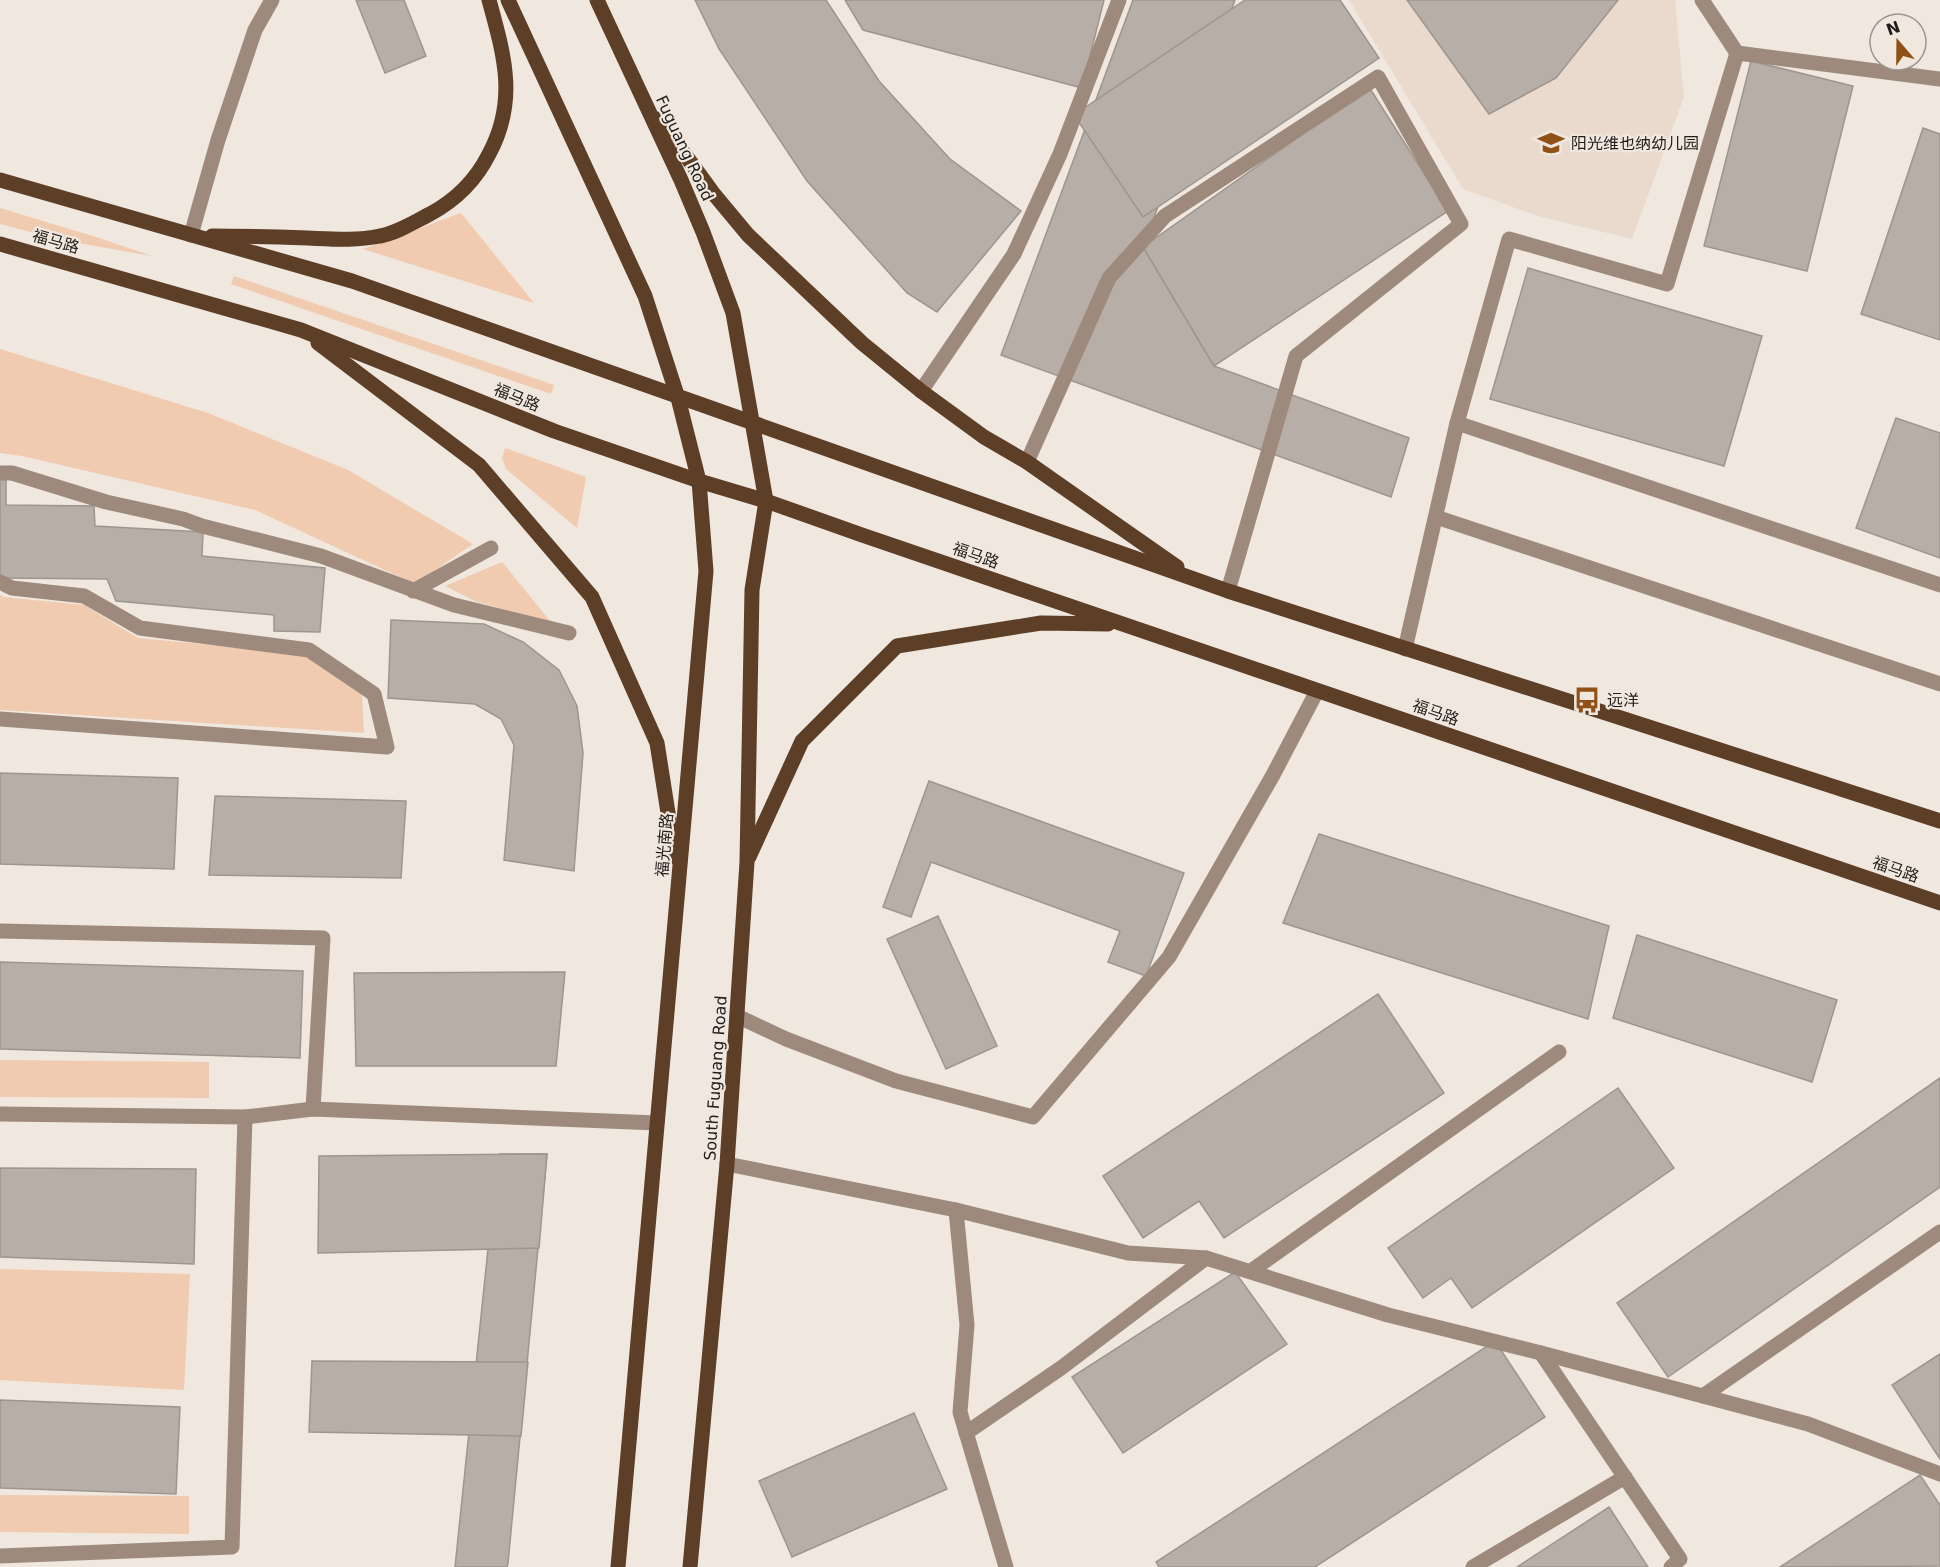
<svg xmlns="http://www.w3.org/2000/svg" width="1940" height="1567" font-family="'DejaVu Sans','Noto Sans SC',sans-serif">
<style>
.built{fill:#ead9cd}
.green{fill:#f0cbaf}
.building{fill:#b7aea7;stroke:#9e958e;stroke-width:1.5}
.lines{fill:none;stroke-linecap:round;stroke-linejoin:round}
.minor{stroke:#9d8a7d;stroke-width:15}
.major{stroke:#5d3e26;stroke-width:15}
.labels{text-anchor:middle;stroke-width:4.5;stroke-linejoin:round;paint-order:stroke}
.poi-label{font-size:16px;fill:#201d1a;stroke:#f0e7df;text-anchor:start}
.street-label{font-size:16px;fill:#201d1a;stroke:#f0e7df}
</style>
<rect width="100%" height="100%" fill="#f0e7df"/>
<!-- built -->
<polygon class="built" points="1349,0 1675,0 1684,97 1632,239 1538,216 1463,189"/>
<!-- green -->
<g class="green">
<polygon points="0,208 96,237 152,256 61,240 0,224"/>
<polygon points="461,213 534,303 363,249"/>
<polygon points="234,276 554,385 551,394 231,284"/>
<polygon points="0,349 208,413 348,470 473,544 415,584 255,510 22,456 0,453"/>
<polygon points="505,448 586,477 577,528 506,469 502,458"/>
<polygon points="502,562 551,622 477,602 445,586"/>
<polygon points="0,595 4,597 84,605 138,638 304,654 362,695 364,733 0,710"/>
<polygon points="0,1060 209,1062 209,1098 0,1097"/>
<polygon points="0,1269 190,1274 184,1390 0,1380"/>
<polygon points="0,1495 189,1496 189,1534 0,1532"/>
</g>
<!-- building -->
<g class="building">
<polygon points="356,0 404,0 426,56 385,73"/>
<polygon points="695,0 826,0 879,81 950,159 1021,211 937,312 907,293 807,181 719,49"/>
<polygon points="845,0 1104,0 1082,88 863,30"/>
<polygon points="1133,0 1235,0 1143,247 1214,366 1409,438 1391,497 1001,355"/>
<polygon points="1245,0 1340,0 1379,58 1143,217 1074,115"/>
<polygon points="1407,0 1618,0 1556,78 1489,114"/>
<polygon points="1751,61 1853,86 1807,271 1704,246"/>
<polygon points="1369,87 1448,211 1214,366 1143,247"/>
<polygon points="1923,128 1940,134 1940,340 1861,314"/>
<polygon points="1528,268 1762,336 1724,466 1490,399"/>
<polygon points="1896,418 1940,433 1940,558 1856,528"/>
<polygon points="0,476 6,476 6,505 94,506 95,526 203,532 202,556 325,568 320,632 274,631 274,615 116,601 107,579 0,578"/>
<polygon points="391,620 484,624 523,642 559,670 577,706 583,753 574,871 504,860 514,745 501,719 475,704 388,698"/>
<polygon points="0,773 178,778 174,869 0,864"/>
<polygon points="929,781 1184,873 1146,976 1108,962 1120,931 931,862 911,917 883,907"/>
<polygon points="215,796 406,801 401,878 209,875"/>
<polygon points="1319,834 1609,926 1588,1019 1283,923"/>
<polygon points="938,916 997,1046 946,1069 887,939"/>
<polygon points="1637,935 1837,1000 1812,1082 1613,1018"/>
<polygon points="0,962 303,971 300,1058 0,1049"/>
<polygon points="565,972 556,1066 356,1066 354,973"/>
<polygon points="1378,994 1444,1093 1224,1238 1199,1201 1143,1238 1103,1176"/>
<polygon points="1940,1078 1940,1187 1668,1377 1617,1303"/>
<polygon points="1618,1088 1674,1168 1472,1308 1451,1278 1423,1298 1388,1248"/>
<polygon points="500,1154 547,1154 508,1563 507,1567 455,1567 488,1249"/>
<polygon points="547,1154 539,1248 318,1253 319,1156"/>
<polygon points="0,1168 196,1169 194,1264 0,1257"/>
<polygon points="1235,1272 1287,1344 1123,1453 1072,1377"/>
<polygon points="1495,1341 1545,1417 1315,1567 1159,1567 1156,1562"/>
<polygon points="1940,1354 1940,1459 1892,1385"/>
<polygon points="312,1361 528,1362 521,1436 309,1432"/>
<polygon points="0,1400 180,1407 176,1494 0,1488"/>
<polygon points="914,1413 947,1489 792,1557 759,1481"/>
<polygon points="1920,1475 1940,1505 1940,1566 1780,1567"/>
<polygon points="1609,1507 1648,1567 1517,1567"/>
</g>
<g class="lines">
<!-- minor -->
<g class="minor">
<polyline points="1702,0 1737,53 1940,79"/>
<polyline points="191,235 218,140 255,30 272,0"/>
<polyline points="921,391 1014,254 1060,154 1119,0"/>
<polyline points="1457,423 1940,585"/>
<polyline points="1027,462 1109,278 1165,216 1378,77 1461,224 1296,356 1228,591"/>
<polyline points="0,473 12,473 106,502 183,519 202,526 321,556 454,605 569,633"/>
<polyline points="1436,517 1940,684"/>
<polyline points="0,582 12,588 84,596 140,628 309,650 374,694 387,747 0,719"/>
<polyline points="413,591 491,548"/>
<polyline points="1405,649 1457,423 1509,239 1667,284 1737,53"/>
<polyline points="0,931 323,938 313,1109"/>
<polyline points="737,1016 786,1039 896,1081 1033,1117 1169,957 1273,775 1317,691"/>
<polyline points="0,1114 245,1117 232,1547 0,1556"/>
<polyline points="245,1117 313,1109 657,1123"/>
<polyline points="727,1164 956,1210 1128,1253 1206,1258 1388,1315 1541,1353 1808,1424 1940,1474"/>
<polyline points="956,1210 967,1325 960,1412 1006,1567"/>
<polyline points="1251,1271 1559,1052"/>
<polyline points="1541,1353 1680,1559 1671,1567"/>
<polyline points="1703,1396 1940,1232"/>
<polyline points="966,1433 1061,1368 1206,1258"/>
<polyline points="1473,1567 1625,1477"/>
</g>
<!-- major -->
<g class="major">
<polyline points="508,0 645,296 678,398 699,481 706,571 618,1567"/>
<polyline points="597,0 681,180 703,232 733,313 766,501 752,590 747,862 727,1164 690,1567"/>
<polyline points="659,119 713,193 748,235 862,343 921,391 984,437 1027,462 1177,567"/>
<polyline points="0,180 352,281 1228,591 1940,821"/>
<path d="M212 236C244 236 276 237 308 238 332 239 356 241 380 236 397 233 414 222 430 214 456 200 476 180 489 154 518 100 504 55 489 0"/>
<polyline points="0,244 301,330 554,431 699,481 766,501 862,535 1940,903"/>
<polyline points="318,343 479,465 592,597 657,743 675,857"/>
<polyline points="749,857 802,741 897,646 1041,623 1108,624"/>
</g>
</g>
<!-- icons -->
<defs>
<g id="school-bare" transform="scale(2.07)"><path d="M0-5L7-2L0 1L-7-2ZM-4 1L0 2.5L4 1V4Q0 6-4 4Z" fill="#905117" stroke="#f0e7df" stroke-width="2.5" paint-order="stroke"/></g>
<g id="bus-bare" transform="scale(2.07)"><path d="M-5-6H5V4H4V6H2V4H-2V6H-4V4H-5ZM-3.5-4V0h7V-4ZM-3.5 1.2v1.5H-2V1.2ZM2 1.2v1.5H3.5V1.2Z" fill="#905117" stroke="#f0e7df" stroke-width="2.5" paint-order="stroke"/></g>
</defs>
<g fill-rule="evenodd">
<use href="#school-bare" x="1551" y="143"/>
<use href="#bus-bare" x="1587" y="700"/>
</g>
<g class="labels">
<!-- poi labels -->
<g class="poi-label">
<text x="1571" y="149">阳光维也纳幼儿园</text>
<text x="1607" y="706">远洋</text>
</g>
<!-- street labels -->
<g class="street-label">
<text transform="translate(685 148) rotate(65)" y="6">Fuguang Road</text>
<text transform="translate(56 241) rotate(16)" y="6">福马路</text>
<text transform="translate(517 397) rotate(22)" y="6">福马路</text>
<text transform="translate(976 555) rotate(19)" y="6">福马路</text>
<text transform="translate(1436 712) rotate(19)" y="6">福马路</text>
<text transform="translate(664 845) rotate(-85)" y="6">福光南路</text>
<text transform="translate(1896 869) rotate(19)" y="6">福马路</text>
<text transform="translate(715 1078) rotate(-86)" y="6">South Fuguang Road</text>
</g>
</g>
<!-- north arrow -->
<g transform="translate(1898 42) rotate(340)"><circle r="28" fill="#f0e7df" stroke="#9d9690" stroke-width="1.5"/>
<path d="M0-4.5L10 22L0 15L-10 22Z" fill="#905117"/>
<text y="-9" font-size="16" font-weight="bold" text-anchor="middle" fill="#201d1a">N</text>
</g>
</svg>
